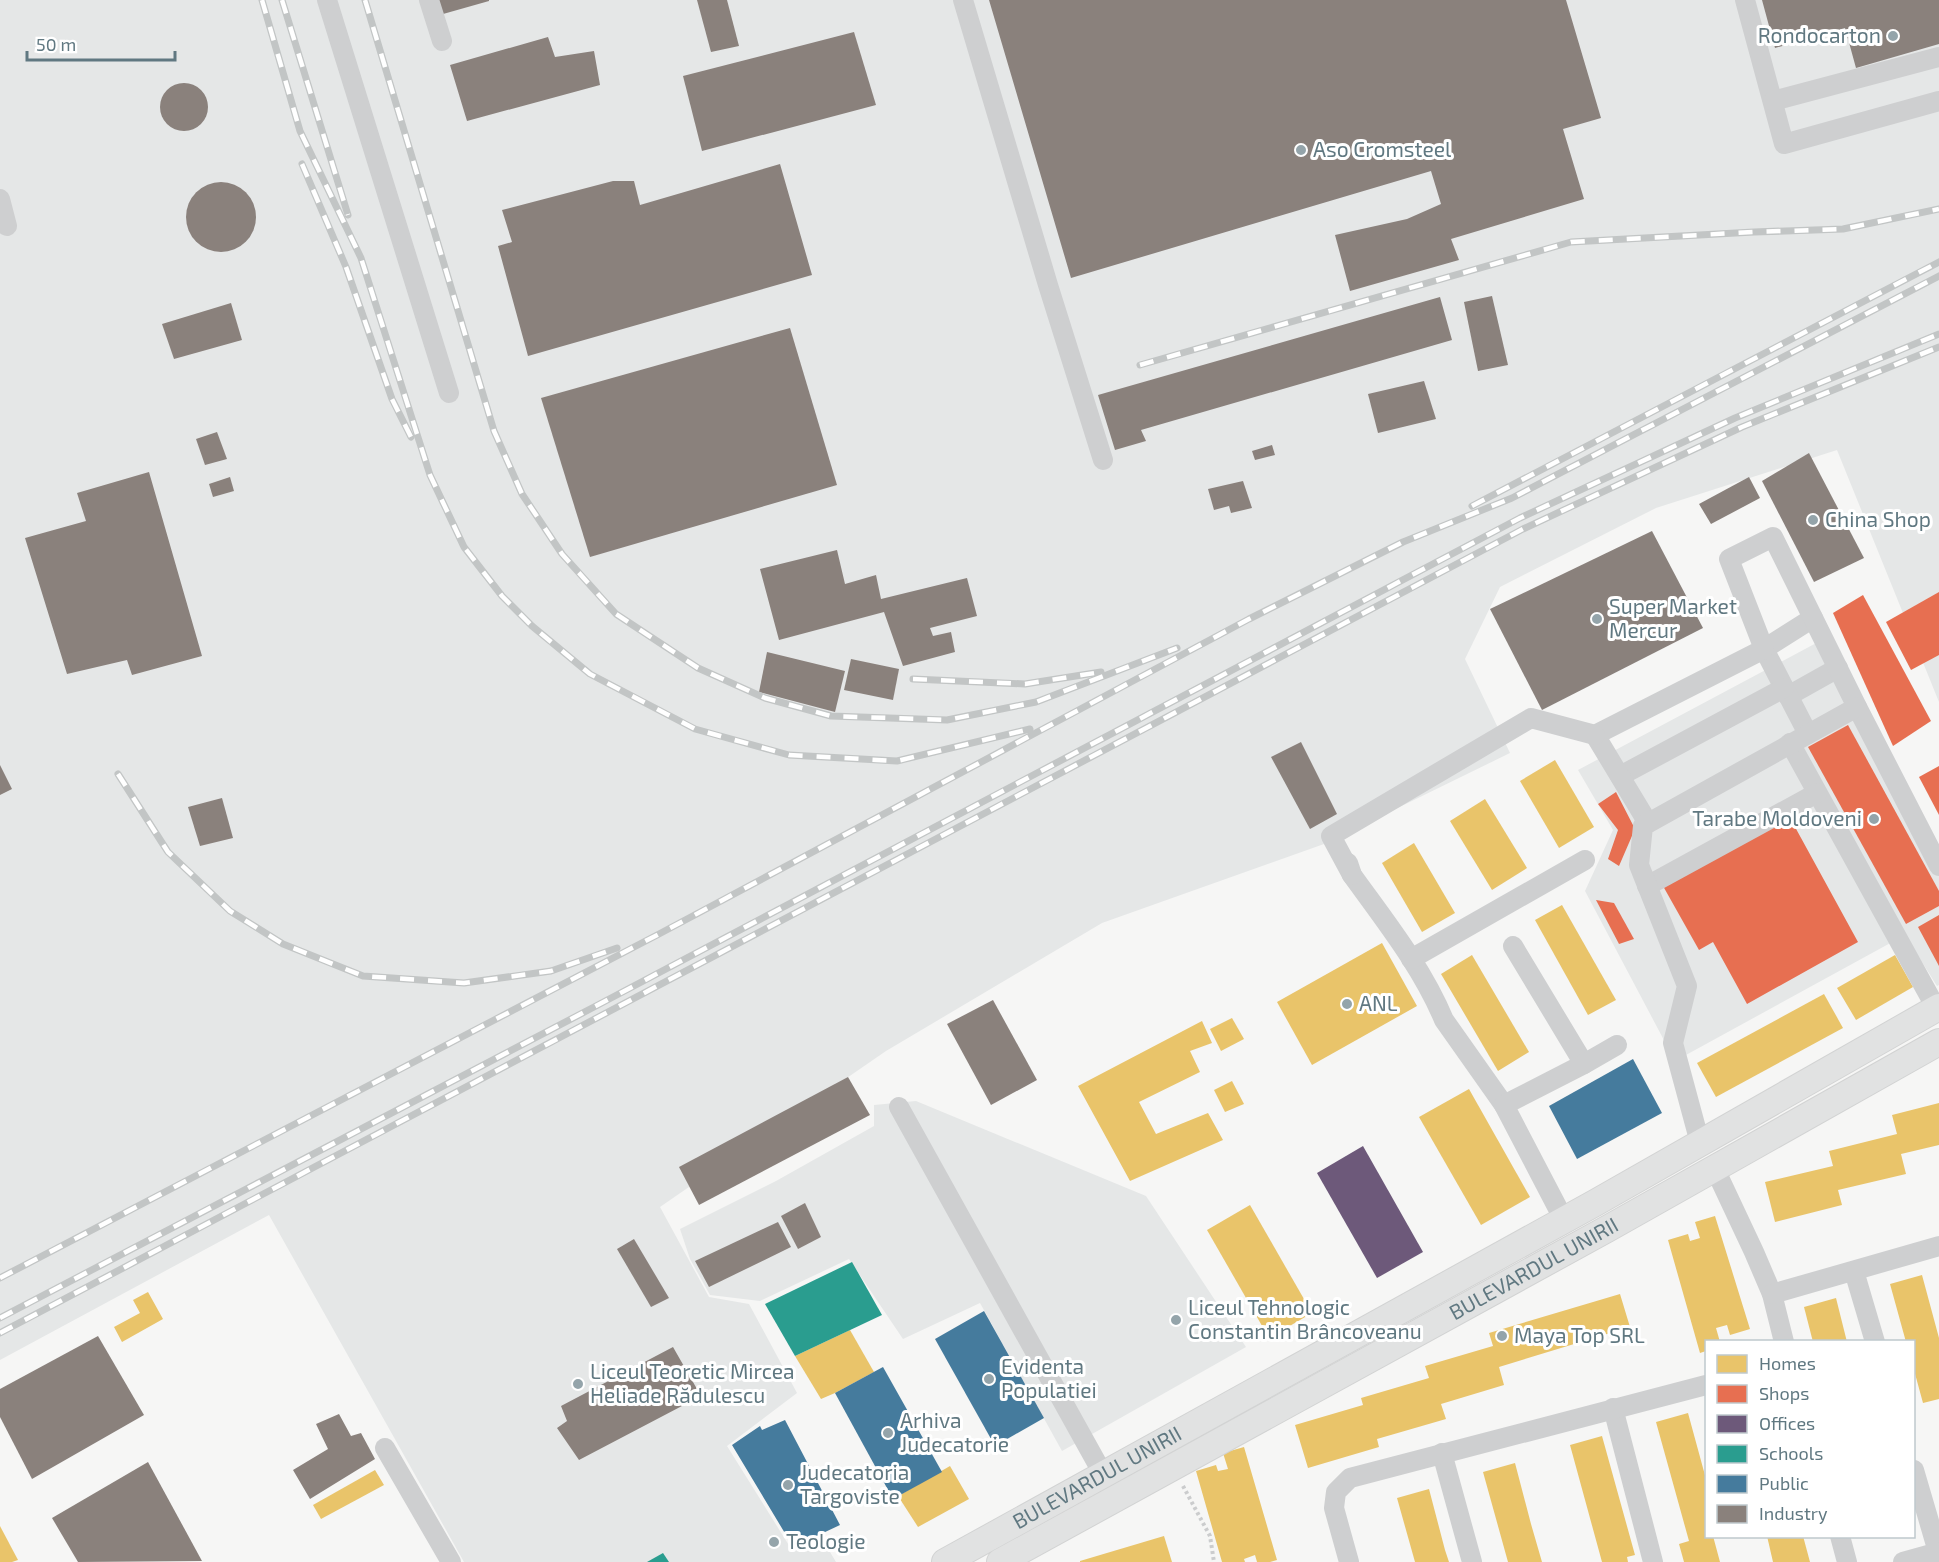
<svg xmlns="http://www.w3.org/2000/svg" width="1939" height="1562" font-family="'Exo 2',sans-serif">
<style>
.built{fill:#e5e7e7}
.homes{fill:#e9c46a}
.shops{fill:#e76f51}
.offices{fill:#6d597a}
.schools{fill:#2a9d8f}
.public{fill:#457b9d}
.industry{fill:#8a817c}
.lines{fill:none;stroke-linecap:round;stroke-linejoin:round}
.major-casing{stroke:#d2d3d3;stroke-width:28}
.path{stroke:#cbcccd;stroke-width:4;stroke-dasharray:3 3;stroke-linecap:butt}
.minor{stroke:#cecfd0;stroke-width:20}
.major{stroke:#e1e2e2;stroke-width:26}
.rail-casing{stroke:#c2c5c5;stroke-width:7}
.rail{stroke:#fff;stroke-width:4.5;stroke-dasharray:14;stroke-linecap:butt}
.poi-dot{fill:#94a4aa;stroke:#fff;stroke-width:2}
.labels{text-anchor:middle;stroke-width:6;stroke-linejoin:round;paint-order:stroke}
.poi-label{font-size:21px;fill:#607881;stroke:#fff;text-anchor:start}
.street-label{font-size:21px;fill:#607881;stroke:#fff}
</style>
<rect width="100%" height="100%" fill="#f6f6f5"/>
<!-- built -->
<g class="built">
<polygon points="0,0 1939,0 1939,702 1837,450 1656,508 1500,587 1465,659 1510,753 1324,844 1102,923 886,1051 660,1207 709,1297 749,1304 797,1393 727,1446 790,1547 815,1546 830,1552 836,1562 464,1562 269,1215 0,1360"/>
<polygon points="1820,641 1939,854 1939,985 1937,986 1905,935 1675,1061 1585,891 1613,830 1578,770"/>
<polygon points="916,1101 1146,1196 1246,1347 1062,1451 980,1303 903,1339 849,1259 760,1301 710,1295 690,1259 680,1229 776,1181 874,1126 874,1105"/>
</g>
<!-- homes -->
<g class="homes">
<polygon points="1555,760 1594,827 1559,848 1520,781"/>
<polygon points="1485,799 1527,868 1492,890 1450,821"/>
<polygon points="1414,843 1455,913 1422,932 1382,863"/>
<polygon points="1562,905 1616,1000 1588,1015 1535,920"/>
<polygon points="1382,943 1417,1006 1312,1065 1277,1002"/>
<polygon points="1472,955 1529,1052 1498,1071 1441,974"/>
<polygon points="1895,955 1913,987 1856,1020 1837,988"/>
<polygon points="1824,994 1843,1028 1716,1097 1697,1063"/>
<polygon points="1232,1018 1244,1039 1221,1051 1210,1029"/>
<polygon points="1202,1021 1212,1043 1190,1051 1200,1072 1139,1102 1156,1134 1208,1113 1223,1140 1130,1181 1078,1086"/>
<polygon points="1232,1081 1244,1104 1225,1112 1214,1090"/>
<polygon points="1469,1089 1530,1197 1481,1225 1419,1117"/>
<polygon points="1939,1103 1939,1145 1901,1154 1906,1174 1838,1190 1842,1205 1775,1222 1765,1182 1833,1166 1829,1151 1897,1134 1892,1115"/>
<polygon points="1250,1205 1312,1313 1269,1338 1207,1230"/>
<polygon points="1715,1216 1750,1329 1730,1335 1727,1325 1716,1328 1720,1342 1706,1342 1706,1351 1700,1353 1668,1240 1688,1234 1690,1241 1700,1238 1695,1222"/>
<polygon points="1922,1275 1939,1338 1939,1399 1923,1403 1914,1370 1914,1342 1906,1342 1890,1284"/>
<polygon points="148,1292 163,1319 122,1342 114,1327 140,1313 133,1300"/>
<polygon points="1620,1294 1630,1327 1499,1367 1504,1385 1441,1404 1446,1419 1377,1439 1379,1447 1308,1468 1295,1425 1363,1405 1361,1398 1429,1378 1425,1366 1493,1346 1489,1333"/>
<polygon points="1836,1298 1847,1342 1813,1342 1804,1307"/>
<polygon points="850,1330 874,1372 835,1393 821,1399 795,1356"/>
<polygon points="1688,1413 1706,1479 1706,1536 1713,1536 1720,1562 1684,1562 1679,1544 1689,1541 1656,1422"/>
<polygon points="1602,1436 1635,1555 1627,1557 1628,1562 1602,1562 1570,1445"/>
<polygon points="1244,1447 1277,1560 1270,1562 1257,1562 1255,1555 1244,1559 1245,1562 1222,1562 1196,1471 1216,1465 1218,1471 1228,1469 1223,1453"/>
<polygon points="1515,1463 1531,1524 1542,1562 1508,1562 1483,1472"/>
<polygon points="950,1466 969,1499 918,1527 898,1496"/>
<polygon points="375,1470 384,1485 321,1519 313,1505"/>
<polygon points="1429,1489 1445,1550 1449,1562 1415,1562 1397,1498"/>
<polygon points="0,1526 18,1560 12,1562 0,1562"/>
<polygon points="1164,1536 1172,1562 1080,1562 1080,1561"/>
<polygon points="1767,1536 1803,1536 1810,1562 1773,1562"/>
</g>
<!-- shops -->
<g class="shops">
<polygon points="1939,592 1939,655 1911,670 1886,622"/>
<polygon points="1863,595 1931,721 1893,746 1833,613"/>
<polygon points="1848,725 1939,891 1939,906 1906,924 1808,747"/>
<polygon points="1939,766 1939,815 1919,777"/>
<polygon points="1616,792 1635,829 1619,866 1608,859 1618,830 1598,804"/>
<polygon points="1789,816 1858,942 1747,1004 1713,942 1699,950 1663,886"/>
<polygon points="1596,900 1614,903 1634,939 1619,944"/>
<polygon points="1939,915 1939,966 1918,927"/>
</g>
<!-- offices -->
<polygon class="offices" points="1363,1146 1423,1252 1377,1278 1317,1173"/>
<!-- schools -->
<g class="schools">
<polygon points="852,1262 882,1315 795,1356 765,1304"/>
<polygon points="663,1553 669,1562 647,1562"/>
</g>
<!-- public -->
<g class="public">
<polygon points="1633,1059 1662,1113 1577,1159 1549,1106"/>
<polygon points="984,1311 1044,1418 995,1446 935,1339"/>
<polygon points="883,1367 942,1472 893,1499 835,1393"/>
<polygon points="785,1420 840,1525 806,1541 796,1544 786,1535 732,1445 760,1426 762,1430"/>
</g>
<!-- industry -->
<g class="industry">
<polygon points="431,0 489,0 489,1 436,16"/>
<polygon points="697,0 727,0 739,46 711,52"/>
<polygon points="989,0 1566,0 1601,118 1563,129 1584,199 1451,239 1459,260 1350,291 1335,235 1407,219 1441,204 1431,171 1071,278"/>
<polygon points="1762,0 1939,0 1939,44 1856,68 1845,28 1775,48"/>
<polygon points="854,32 876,105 702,151 683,76"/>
<polygon points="548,37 555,57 594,51 600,85 467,121 450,65"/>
<circle cx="184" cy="107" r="24"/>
<polygon points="780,164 812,275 528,356 498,246 512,242 502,210 613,181 634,181 640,205"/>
<circle cx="221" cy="217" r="35"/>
<polygon points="1492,296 1508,365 1478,371 1464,302"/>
<polygon points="1440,297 1452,340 1141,430 1146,441 1115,450 1098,395"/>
<polygon points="231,303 242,340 174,359 162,324"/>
<polygon points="790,328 837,485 590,557 541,398"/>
<polygon points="1424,381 1436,419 1378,433 1368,394"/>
<polygon points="217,432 227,459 205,465 196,439"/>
<polygon points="1272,445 1275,455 1255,460 1252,451"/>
<polygon points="1809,453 1864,558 1814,582 1762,481"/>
<polygon points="149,472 202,656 132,675 127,660 67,674 25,538 86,521 77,493"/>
<polygon points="230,477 234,491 213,497 209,484"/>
<polygon points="1749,477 1760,498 1711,524 1699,504"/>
<polygon points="1243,481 1252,508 1231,513 1229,506 1214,510 1208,489"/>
<polygon points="1652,531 1703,628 1542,710 1490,609"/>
<polygon points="837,550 845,584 876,575 881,599 967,578 977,616 930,628 933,636 951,632 955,652 903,666 884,612 779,640 760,569"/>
<polygon points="767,652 845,671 835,712 759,692"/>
<polygon points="851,659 899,669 893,700 844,690"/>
<polygon points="1301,742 1337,814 1310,829 1271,757"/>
<polygon points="0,765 12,789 0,795"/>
<polygon points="222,798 233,838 200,846 188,807"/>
<polygon points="993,1000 1037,1080 991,1105 947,1024"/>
<polygon points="848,1077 870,1115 699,1205 679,1167"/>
<polygon points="805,1203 821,1237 798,1249 781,1216"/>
<polygon points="778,1222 791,1247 709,1287 695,1261"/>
<polygon points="634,1239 669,1298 651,1307 617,1249"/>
<polygon points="98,1336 144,1415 32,1479 0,1417 0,1389"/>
<polygon points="673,1347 701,1396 579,1460 557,1428 567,1421 561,1406"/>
<polygon points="339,1414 351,1436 361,1433 375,1459 310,1499 293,1470 328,1449 316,1424"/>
<polygon points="148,1462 202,1561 78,1562 52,1518"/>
</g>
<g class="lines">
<!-- major casing -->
<g class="major-casing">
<g id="major">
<path id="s1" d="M945 1562 1595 1203 1939 1007"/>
<path id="s2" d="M1000 1562 1607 1229 1939 1042"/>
</g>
</g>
<!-- path -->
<polyline class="path" points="1183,1486 1210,1536 1214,1562"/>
<!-- minor -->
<g class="minor">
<polyline points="327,0 449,393"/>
<polyline points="429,0 442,41"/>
<polyline points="963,0 1048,285 1103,460"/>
<polyline points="1745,0 1784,144 1939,101"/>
<polyline points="1773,101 1939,57"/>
<polyline points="0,199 7,226"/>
<polyline points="1788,696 1838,668"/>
<polyline points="1808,734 1764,649 1813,618"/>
<polyline points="1790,743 1936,1008"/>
<polyline points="1620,776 1784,688"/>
<polyline points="1648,823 1595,735 1764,649 1729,559 1773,537 1857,707 1939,866"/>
<path d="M1348 863 1352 875C1385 921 1422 967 1444 1020L1504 1105"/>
<polyline points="1352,875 1331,836 1531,718 1595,735"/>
<polyline points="1647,886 1817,793"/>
<polyline points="1513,946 1584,1064 1504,1105 1564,1220"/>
<polyline points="1411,959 1585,860"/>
<polyline points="1584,1064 1617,1045"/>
<polyline points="899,1107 1103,1474"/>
<polyline points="1700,1143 1673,1043 1687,986 1639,865 1643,826 1857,707"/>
<polyline points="1715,1169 1754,1252 1772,1294 1784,1342"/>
<polyline points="1854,1271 1875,1342"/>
<polyline points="1772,1294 1939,1246"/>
<polyline points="1613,1408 1653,1562"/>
<polyline points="385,1448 451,1562"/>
<polyline points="1442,1453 1472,1562"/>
<polyline points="1914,1470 1938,1552"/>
<polyline points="1840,1536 1847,1562"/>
<polyline points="1349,1562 1334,1508 1336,1492 1350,1478 1706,1385"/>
<polyline points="1903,1562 1939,1552"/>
</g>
<!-- major -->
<use href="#major" class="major"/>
<!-- rail casing -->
<g class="rail-casing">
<g id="rail">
<polyline points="262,0 300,131 361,258 430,475 464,547 502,596 532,626 590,674 695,729 789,755 897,761 1030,729"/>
<polyline points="282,0 348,215"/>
<polyline points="365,0 494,431 522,494 562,554 616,614 698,668 765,698 831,716 947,720 1036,702 1177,648"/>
<polyline points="302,164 346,267 392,399 411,437"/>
<polyline points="1140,365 1571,242 1754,232 1843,229 1939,209"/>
<polyline points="1472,506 1939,262"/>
<polyline points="913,679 1025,684 1101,672"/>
<polyline points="118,774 168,852 230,911 283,944 363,976 464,983 551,971 617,948"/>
<polyline points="0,1278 659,934 1249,619 1403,542 1512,498 1939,276"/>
<polyline points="0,1318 594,1007 1520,518 1735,418 1939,334"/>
<polyline points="0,1333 1523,529 1742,427 1939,347"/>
</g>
</g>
<!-- rail -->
<use href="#rail" class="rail"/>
</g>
<!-- markers -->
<g class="poi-dot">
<circle cx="1893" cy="36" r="6"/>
<circle cx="1301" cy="150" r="6"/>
<circle cx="1813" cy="520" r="6"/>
<circle cx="1597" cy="619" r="6"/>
<circle cx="1874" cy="819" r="6"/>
<circle cx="1347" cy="1004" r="6"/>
<circle cx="1176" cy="1320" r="6"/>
<circle cx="1502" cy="1336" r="6"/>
<circle cx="989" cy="1379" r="6"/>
<circle cx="578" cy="1384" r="6"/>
<circle cx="888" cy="1433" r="6"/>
<circle cx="788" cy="1485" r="6"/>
<circle cx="774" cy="1542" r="6"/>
</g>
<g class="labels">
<!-- poi labels -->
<g class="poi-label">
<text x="1881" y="43" text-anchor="end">Rondocarton</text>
<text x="1313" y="157">Aso Cromsteel</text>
<text x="1825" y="527">China Shop</text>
<text x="1609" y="614">Super Market<tspan x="1609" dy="24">Mercur</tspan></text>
<text x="1862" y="826" text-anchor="end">Tarabe Moldoveni</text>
<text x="1359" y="1011">ANL</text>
<text x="1188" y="1315">Liceul Tehnologic<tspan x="1188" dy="24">Constantin Brâncoveanu</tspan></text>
<text x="1514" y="1343">Maya Top SRL</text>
<text x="1001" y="1374">Evidenta<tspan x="1001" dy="24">Populatiei</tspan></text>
<text x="590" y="1379">Liceul Teoretic Mircea<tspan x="590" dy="24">Heliade Rădulescu</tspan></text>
<text x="900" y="1428">Arhiva<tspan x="900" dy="24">Judecatorie</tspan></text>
<text x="800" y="1480">Judecatoria<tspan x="800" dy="24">Targoviste</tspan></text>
<text x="786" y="1549">Teologie</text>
</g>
<!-- street labels -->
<g class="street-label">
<text dy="7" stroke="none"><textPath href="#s2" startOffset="609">BULEVARDUL UNIRII</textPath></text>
<text dy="7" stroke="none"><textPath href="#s1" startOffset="174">BULEVARDUL UNIRII</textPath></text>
</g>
</g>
<!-- legend -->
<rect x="1705" y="1340" width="210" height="198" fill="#ffffff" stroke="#bfc9cd" stroke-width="1.5"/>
<rect x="1717" y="1355" width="30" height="18" fill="#e9c46a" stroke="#bfc9cd" stroke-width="1.5"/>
<text x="1759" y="1370" font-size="18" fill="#607881">Homes</text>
<rect x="1717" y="1385" width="30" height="18" fill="#e76f51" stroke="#bfc9cd" stroke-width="1.5"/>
<text x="1759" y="1400" font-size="18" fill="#607881">Shops</text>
<rect x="1717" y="1415" width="30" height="18" fill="#6d597a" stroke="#bfc9cd" stroke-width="1.5"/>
<text x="1759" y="1430" font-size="18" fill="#607881">Offices</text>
<rect x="1717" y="1445" width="30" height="18" fill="#2a9d8f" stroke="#bfc9cd" stroke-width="1.5"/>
<text x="1759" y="1460" font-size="18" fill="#607881">Schools</text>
<rect x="1717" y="1475" width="30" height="18" fill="#457b9d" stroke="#bfc9cd" stroke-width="1.5"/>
<text x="1759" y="1490" font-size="18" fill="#607881">Public</text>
<rect x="1717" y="1505" width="30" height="18" fill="#8a817c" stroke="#bfc9cd" stroke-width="1.5"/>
<text x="1759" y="1520" font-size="18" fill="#607881">Industry</text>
<!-- scale -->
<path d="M27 51v9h148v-9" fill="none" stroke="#607881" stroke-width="3"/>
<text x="36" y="51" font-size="18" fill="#607881" stroke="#ffffff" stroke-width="4.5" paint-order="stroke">50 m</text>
</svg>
